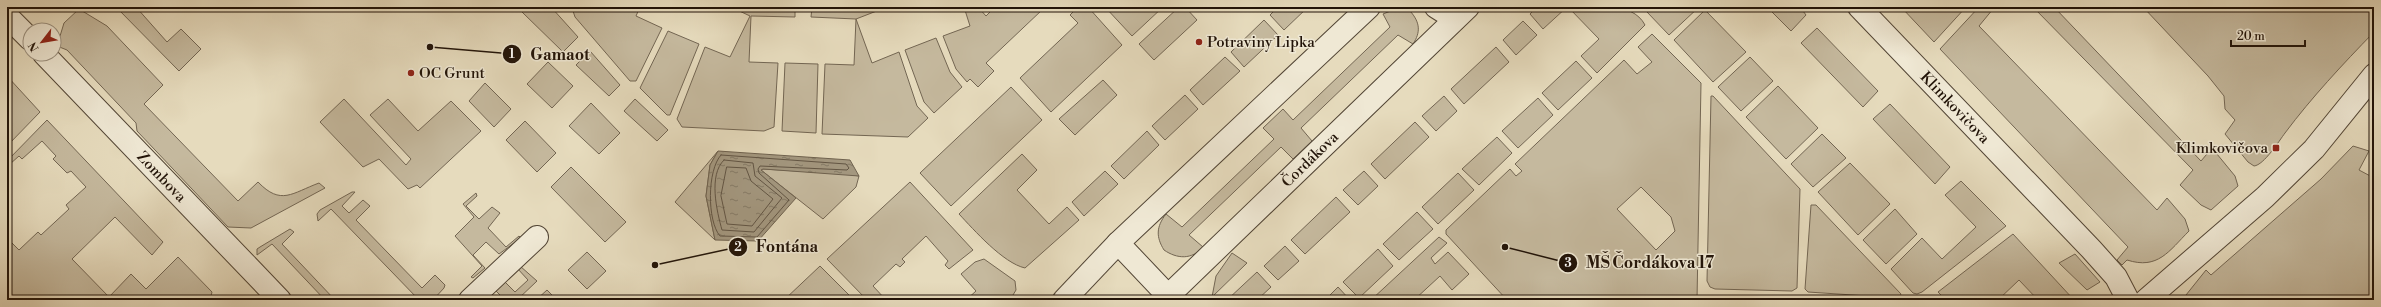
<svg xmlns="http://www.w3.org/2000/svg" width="2381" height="307" font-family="'Libre Bodoni',serif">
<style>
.green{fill:#c5b99e;stroke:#736653;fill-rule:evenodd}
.water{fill:url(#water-ripples);stroke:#6f624f}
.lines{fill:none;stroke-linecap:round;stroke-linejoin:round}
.shore{stroke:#625544;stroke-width:1}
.minor-casing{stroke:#524535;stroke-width:24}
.minor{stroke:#efe8d4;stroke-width:22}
.poi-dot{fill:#8f2418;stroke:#efe8d4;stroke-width:1.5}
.labels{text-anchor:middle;stroke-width:3;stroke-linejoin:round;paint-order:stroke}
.poi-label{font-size:15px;fill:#211308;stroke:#efe8d4;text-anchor:start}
.street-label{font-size:15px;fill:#211308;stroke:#efe8d4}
.leader{fill:none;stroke:#211308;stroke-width:1.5}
.callout-dot{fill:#211308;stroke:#efe8d4;stroke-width:1.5}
.mark-label{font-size:12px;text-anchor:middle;font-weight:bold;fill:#fff}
.callout-label{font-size:16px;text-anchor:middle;font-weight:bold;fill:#211308;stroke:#efe8d4;stroke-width:3;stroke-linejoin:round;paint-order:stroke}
</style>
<defs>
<pattern id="water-ripples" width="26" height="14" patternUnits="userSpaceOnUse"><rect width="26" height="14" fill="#a3977f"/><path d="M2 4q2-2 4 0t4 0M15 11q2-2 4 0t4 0" fill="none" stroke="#847a66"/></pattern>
</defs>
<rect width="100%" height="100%" fill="#e6dbbd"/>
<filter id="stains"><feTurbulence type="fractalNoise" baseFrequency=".005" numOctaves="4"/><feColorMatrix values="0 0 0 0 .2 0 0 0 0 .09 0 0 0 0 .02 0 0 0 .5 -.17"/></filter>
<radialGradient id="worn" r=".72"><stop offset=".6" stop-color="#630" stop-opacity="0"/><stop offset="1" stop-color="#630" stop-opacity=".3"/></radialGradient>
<!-- green -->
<g class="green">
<polygon points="116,7 136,7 167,42 181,29 201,49 179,71"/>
<polygon points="528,7 551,7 578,37 563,52 522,12"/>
<polygon points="577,7 640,7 636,16 662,28 636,81 630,81 575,17 573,11"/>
<polygon points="731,7 795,7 795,17 751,16 749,62 778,63 774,127 764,131 682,127 677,119 705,47 730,57 750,16"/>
<polygon points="812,7 887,7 856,19 872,63 899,52 917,106 928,118 908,137 822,134 825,64 854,65 856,19 811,17"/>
<polygon points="964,7 978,7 986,16 995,7 1039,7 1042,10 986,63 994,71 978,87 970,79 967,82 956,69 943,36 970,26"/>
<polygon points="1078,7 1088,7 1122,45 1051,112 1020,78 1078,23 1070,15"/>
<polygon points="1105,7 1163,7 1132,36"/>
<polygon points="1179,7 1185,7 1197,20 1154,60 1139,44"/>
<polygon points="1278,7 1308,7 1284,30 1270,15"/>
<polygon points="1537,7 1567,7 1543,29 1530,14"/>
<path d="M1568 7C1592 7 1632 0 1645 25L1597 73 1581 56 1599 39Z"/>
<polygon points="1652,7 1699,7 1669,35 1647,12"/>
<polygon points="1767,7 1800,7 1806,15 1791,31"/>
<polygon points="1901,7 1966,7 1934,42"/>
<path d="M1979 7H1991L1993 9 1979 26 2157 210 2167 198 2185 219 2189 231C2169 251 2158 270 2127 260L2122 265 2117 260 2128 247 1940 49Z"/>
<polygon points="2033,7 2054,7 2201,161 2212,148 2235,176 2238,186 2211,210 2201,205 2180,185 2193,170"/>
<path d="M2143 7H2374V32C2342 65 2312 97 2285 133 2279 141 2264 165 2254 166L2248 162 2225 134 2235 120 2225 109 2224 96 2208 76Z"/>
<path d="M1398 8 1410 11C1420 22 1421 32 1413 44L1398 35 1301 128 1312 141 1293 159 1281 147 1189 235 1203 247C1192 260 1177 259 1164 250 1156 237 1156 227 1166 214L1182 227 1274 139 1263 128 1283 109 1293 120 1390 27 1383 14Z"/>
<path d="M79 9 107 26 163 85 144 104 238 201 258 182C281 206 292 193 319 183L325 188 251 228 228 227 137 131 136 123 67 50 57 46 64 23Z"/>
<polygon points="1705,10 1746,52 1713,82 1674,40"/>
<polygon points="1264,20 1278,35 1244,67 1231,52"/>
<polygon points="1523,21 1537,35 1516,55 1503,40"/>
<polygon points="1817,28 1878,91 1863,107 1801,43"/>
<polygon points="668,31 699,44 670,115 667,115 640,88"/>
<path d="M1652 34 1701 83 1697 300H1507L1446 234V230L1510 169 1516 176 1522 171 1515 164 1624 60 1637 74 1652 62 1638 47ZM1641 187 1671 217 1675 231 1656 250 1617 209Z"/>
<polygon points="936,38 950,72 962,87 934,113 924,102 905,50"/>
<polygon points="1496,47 1509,62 1464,104 1451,89"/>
<polygon points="590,51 620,85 609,96 576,65"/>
<polygon points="1225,57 1240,71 1203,105 1190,90"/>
<polygon points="1750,57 1773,81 1741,111 1718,87"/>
<polygon points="1576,61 1592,78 1558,110 1542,93"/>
<polygon points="548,62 573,86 552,108 527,84"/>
<polygon points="785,63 818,64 816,133 782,131"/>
<polygon points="7,76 40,112 7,146"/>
<polygon points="1103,80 1117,95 1075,135 1059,119"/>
<polygon points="485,83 511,109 494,127 469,101"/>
<polygon points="1778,86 1818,128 1786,159 1746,117"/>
<polygon points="1011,87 1042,120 951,206 920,173"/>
<polygon points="1185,95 1198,109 1165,140 1152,126"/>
<polygon points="1444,96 1457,111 1436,131 1422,116"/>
<polygon points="1711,96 1713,96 1800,189 1797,288 1792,291 1715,289 1710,287 1707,281"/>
<polygon points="1538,98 1553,115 1518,148 1502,131"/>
<polygon points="344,99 406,165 411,159 370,115 388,99 418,131 451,101 481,131 420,188 417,185 408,189 379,159 363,167 320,122"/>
<polygon points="635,99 668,130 657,141 624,111"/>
<polygon points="591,103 620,133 599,154 569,126"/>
<polygon points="1890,104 1950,167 1935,184 1873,119"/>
<polygon points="47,120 163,242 152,255 115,217 72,259 109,297 131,274 146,289 178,257 212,292 211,296 191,300 16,300 7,291 7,238 19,250 38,232 41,235 69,209 66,205 86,187 71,171 67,173 53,159 56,156 42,141 22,159 19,156 10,164 7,161"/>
<polygon points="525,121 556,153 537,172 506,140"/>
<polygon points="1415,122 1429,137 1385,179 1371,164"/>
<polygon points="1147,131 1159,145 1124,179 1111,166"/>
<polygon points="1822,134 1846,158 1813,187 1791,164"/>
<polygon points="1497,137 1512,153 1479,185 1462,169"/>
<polygon points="2353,146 2369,151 2359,170 2374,178 2374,300 2182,300 2206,270 2211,275 2321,179"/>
<polygon points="718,151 710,165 706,196 715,240 675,202"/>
<path d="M1022 154 1037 170 1017 190 1049 224 1067 207 1079 220 1025 268C1003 263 974 230 959 214Z"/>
<polygon points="1850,163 1890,204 1858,235 1818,192"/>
<polygon points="571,167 626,222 605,242 551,187"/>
<polygon points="763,169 847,174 859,176 856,187 823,219 761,170"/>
<polygon points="1105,171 1118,184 1084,216 1072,202"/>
<polygon points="1364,171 1378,186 1358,205 1343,190"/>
<polygon points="1458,173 1474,190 1438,224 1422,207"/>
<polygon points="1961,181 2006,226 1922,292 1917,294 1913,293 1891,269 1922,238 1942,259 1976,227 1945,195"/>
<polygon points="910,182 973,250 949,269 945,265 948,261 926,236 902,259 905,262 900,267 896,264 873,286 886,300 867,300 827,259"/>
<polygon points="352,192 355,192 342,206 349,213 363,200 370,206 356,220 422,288 435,275 445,285 444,288 433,300 419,300 331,209 318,221 317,214 320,210"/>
<polygon points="476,193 477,196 466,206 479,219 492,207 500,213 488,228 506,247 519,236 521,238 499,254 486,242 473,255 485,268 473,278 471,277 482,266 455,236 474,217 463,204"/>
<polygon points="1336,197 1350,212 1305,254 1291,240"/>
<polygon points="1811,205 1816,205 1901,294 1900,296 1898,298 1808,292 1805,289"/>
<polygon points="1895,209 1917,234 1886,264 1863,240"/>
<polygon points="1417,212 1433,229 1399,260 1383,244"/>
<polygon points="290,229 294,232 282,244 335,300 325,300 272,244 257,255 257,249 260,247"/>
<polygon points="2013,234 2074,300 2038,300 2019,280 1998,300 1946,300 1938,292"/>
<polygon points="1439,237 1447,243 1431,258 1435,264 1448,252 1469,274 1452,290 1440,276 1414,300 1371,300"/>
<polygon points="1285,246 1299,261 1278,280 1264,266"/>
<polygon points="1378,249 1393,266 1359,298 1343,282"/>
<polygon points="587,252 606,271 587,289 568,270"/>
<polygon points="1232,253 1247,263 1212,297 1216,276"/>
<polygon points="2075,254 2100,282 2087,290 2059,263"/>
<polygon points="984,259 1015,281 1016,290 1010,300 966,300 976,291 961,274 975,262"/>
<polygon points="520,266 537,281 517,300 505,300 495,290 503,280 515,292 528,280 517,268"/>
<polygon points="820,266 850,296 845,300 784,300"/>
<polygon points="1257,272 1271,287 1257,300 1227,300"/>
<polygon points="1338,287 1350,300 1325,300"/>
<polygon points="547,290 557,300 536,300"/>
</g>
<!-- water -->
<polygon class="water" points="718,151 850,160 859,176 763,169 761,170 796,198 758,241 715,240 706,196 710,165"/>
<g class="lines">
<!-- shore -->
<g class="shore">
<path d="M721 155 846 164 849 168 847 170 760 166 758 169 759 173 789 200 757 237 720 236C707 221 707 170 721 155Z"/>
<path d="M724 160 753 163 755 176 782 198 754 232 722 230C717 212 708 175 724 160Z"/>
<polygon points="727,167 746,168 751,181 773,199 752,226 727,224 721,196"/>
</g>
<!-- minor casing -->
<g class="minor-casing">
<g id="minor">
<polyline points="1436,7 1455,19"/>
<path id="s1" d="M1859 7 2091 249 2116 277 2128 300"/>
<polyline points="7,16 30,39"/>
<path id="s2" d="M44 54 280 300"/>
<path id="s3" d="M1168 296 1468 7"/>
<polyline points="470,300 537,237"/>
<polyline points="1064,300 1118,243"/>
<polyline points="1172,300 1118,243 1369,7"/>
<polyline points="2146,300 2265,197 2314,149 2374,75"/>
</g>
</g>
<!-- minor -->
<use href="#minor" class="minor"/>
</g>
<!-- markers -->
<g class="poi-dot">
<circle cx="1199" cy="42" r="4"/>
<circle cx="411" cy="73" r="4"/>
<rect x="2272" y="144" width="8" height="8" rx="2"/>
</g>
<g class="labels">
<!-- poi labels -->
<g class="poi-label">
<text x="1207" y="47">Potraviny Lipka</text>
<text x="419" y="78">OC Grunt</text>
<text x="2268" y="153" text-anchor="end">Klimkovičova</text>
</g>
<!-- street labels -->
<g class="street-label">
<text dy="5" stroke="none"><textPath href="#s1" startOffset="139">Klimkovičova</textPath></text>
<text dy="5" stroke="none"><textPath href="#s3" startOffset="197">Čordákova</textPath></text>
<text dy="5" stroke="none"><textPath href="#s2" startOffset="170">Zombova</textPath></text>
</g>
</g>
<!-- callouts -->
<path class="leader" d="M430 47L512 54M655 265L738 247M1505 247L1568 263"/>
<g class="callout-dot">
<circle cx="430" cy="47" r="4"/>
<circle cx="655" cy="265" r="4"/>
<circle cx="1505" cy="247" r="4"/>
<circle cx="512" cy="54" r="10"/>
<circle cx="738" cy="247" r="10"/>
<circle cx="1568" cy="263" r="10"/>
</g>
<g class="mark-label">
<text x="512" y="58">1</text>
<text x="738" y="251">2</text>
<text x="1568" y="267">3</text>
</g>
<g class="callout-label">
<text x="560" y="60">Gamaot</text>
<text x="787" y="252">Fontána</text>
<text x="1650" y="268">MŠ Čordákova 17</text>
</g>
<!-- margin -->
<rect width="2381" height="307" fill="none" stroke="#e6dbbd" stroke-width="24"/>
<rect x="8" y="8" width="2365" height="291" fill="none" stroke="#211308" stroke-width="2"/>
<rect x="12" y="12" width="2357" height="283" fill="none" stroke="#211308"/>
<!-- north arrow -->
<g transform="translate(42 42) rotate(239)"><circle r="19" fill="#efe8d4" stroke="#9d9382"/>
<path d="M0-3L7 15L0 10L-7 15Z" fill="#8f2418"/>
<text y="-6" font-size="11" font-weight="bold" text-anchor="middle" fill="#211308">N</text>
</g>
<!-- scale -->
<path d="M2231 40v6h74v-6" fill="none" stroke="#211308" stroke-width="2"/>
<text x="2237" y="40" font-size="12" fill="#211308" stroke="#efe8d4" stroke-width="3" paint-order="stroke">20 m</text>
<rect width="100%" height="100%" filter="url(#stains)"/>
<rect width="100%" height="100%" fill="url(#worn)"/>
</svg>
